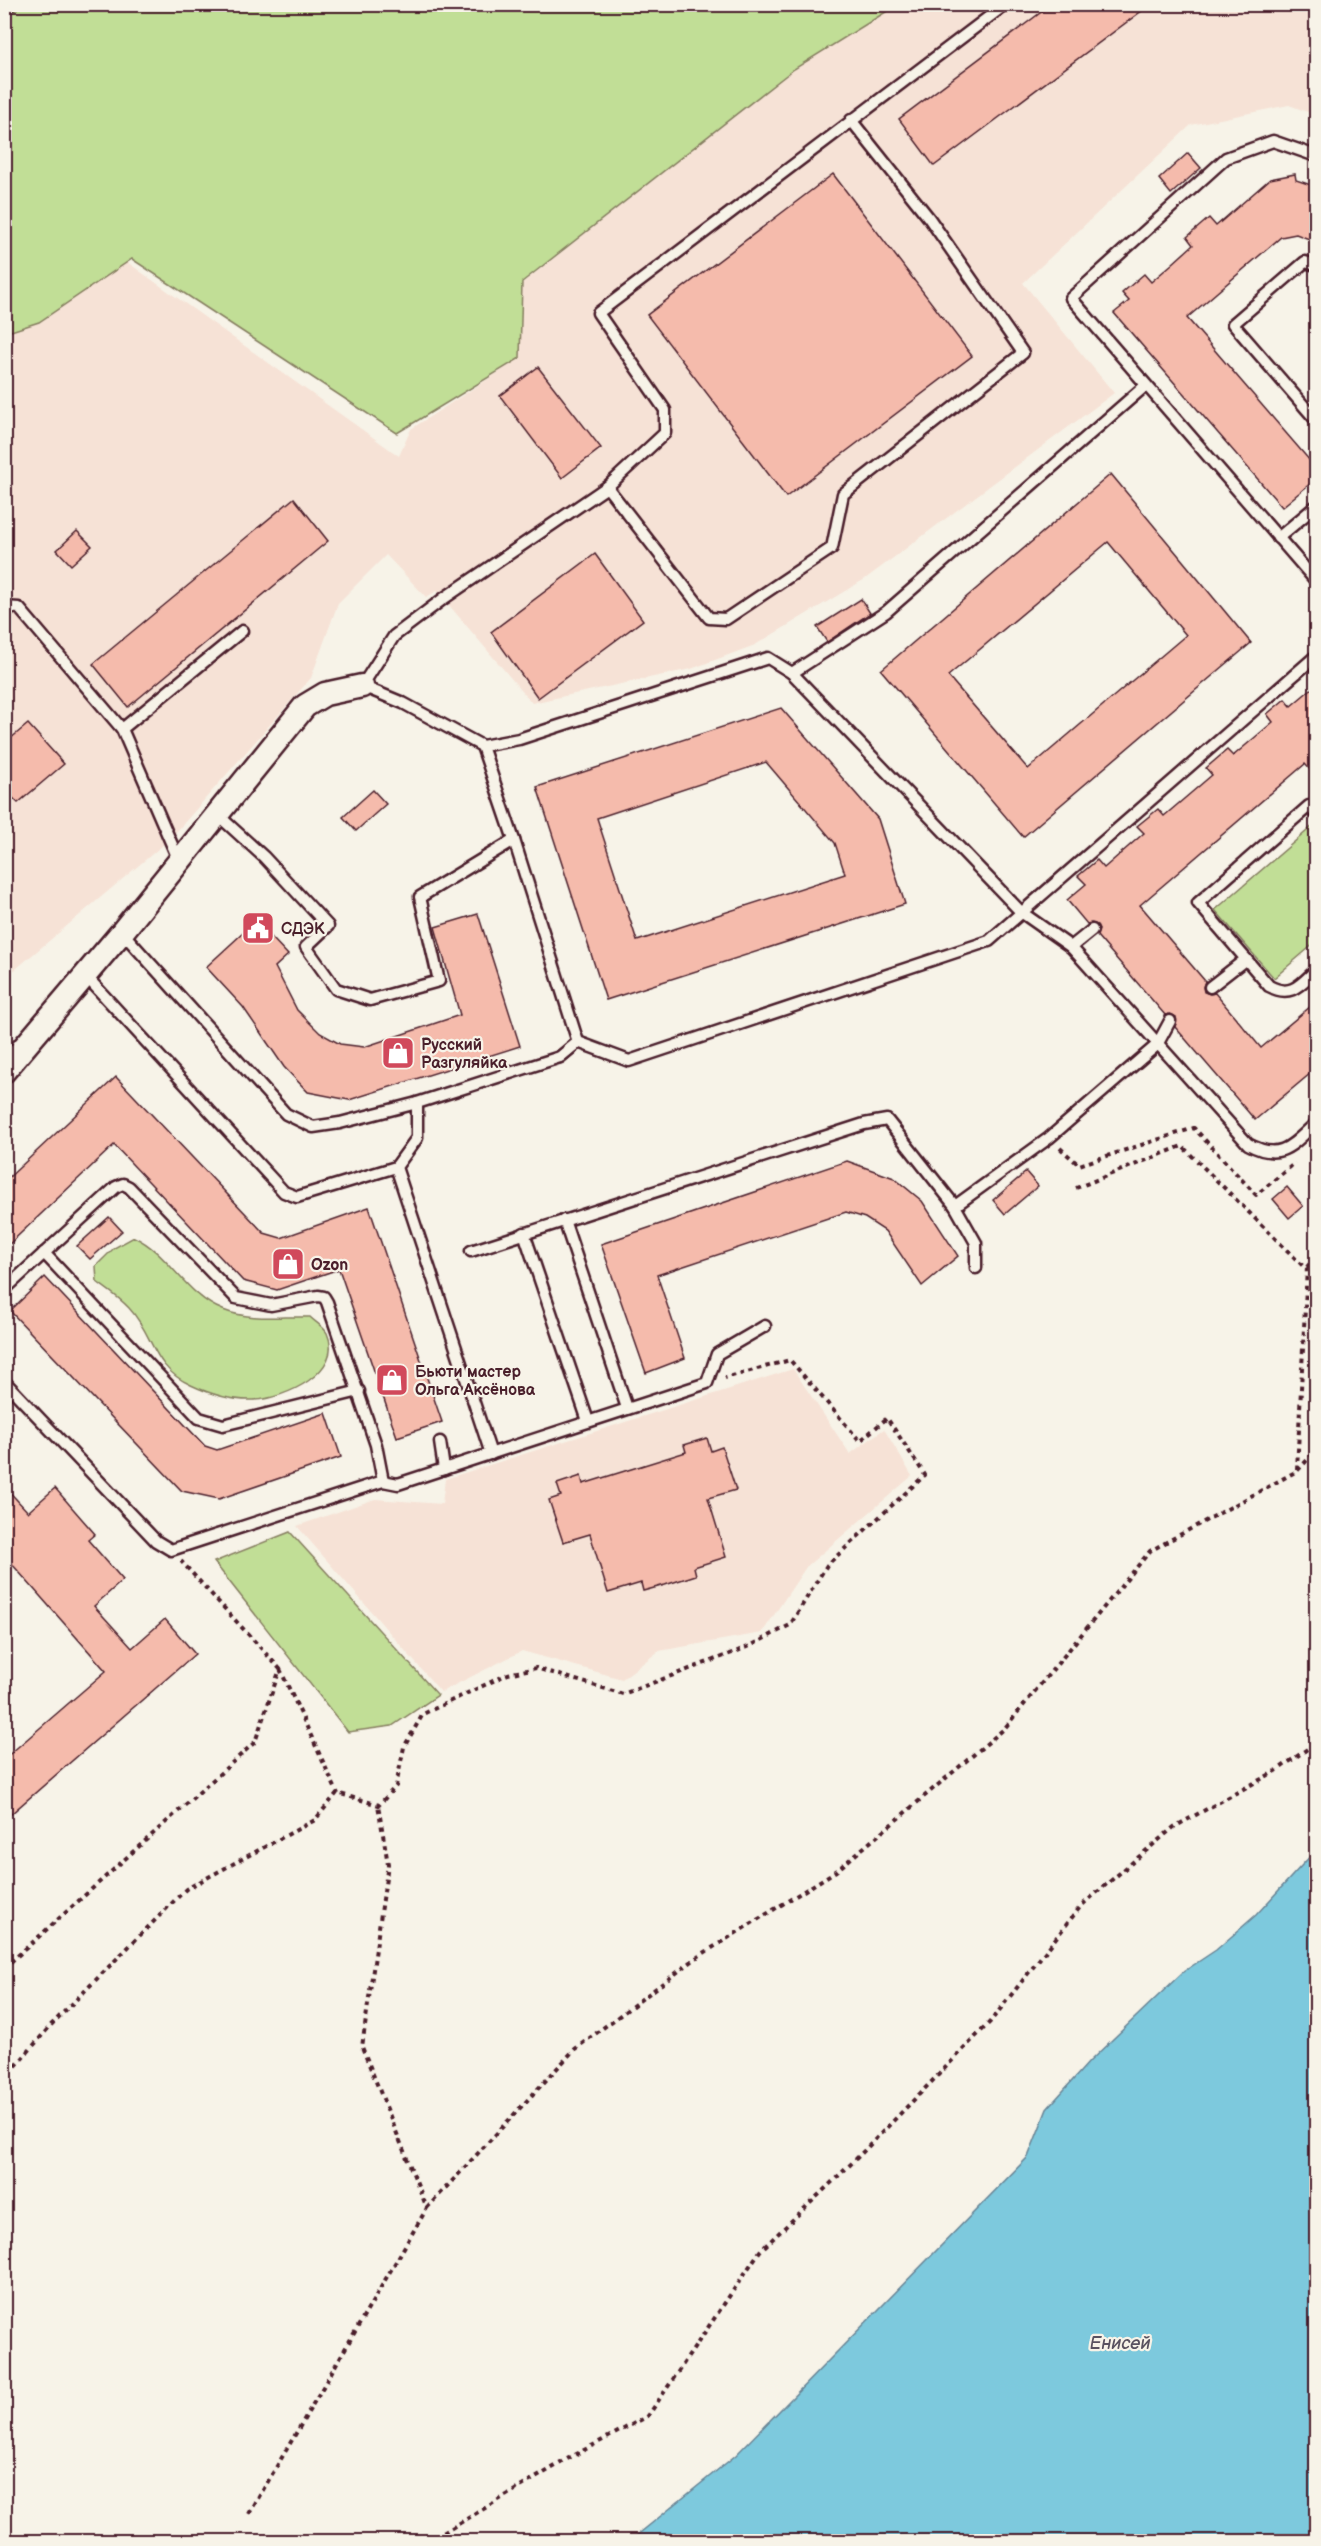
<svg xmlns="http://www.w3.org/2000/svg" width="1321" height="2546" font-family="'Balsamiq Sans',sans-serif">
<style>
.built{fill:#f6e2d6}
.green{fill:#c1de96;stroke:#867e60;stroke-width:1.5}
.water{fill:#7dc9dd;stroke:#698596;stroke-width:1.5}
.building{fill:#f5bbac;stroke:#4a1f2b;stroke-width:1.5;fill-rule:evenodd}
.lines{fill:none;stroke-linecap:round;stroke-linejoin:round}
.lane-casing{stroke:#4a1f2b;stroke-width:15}
.street-casing{stroke:#4a1f2b;stroke-width:27}
.path{stroke:#4a1f2b;stroke-width:4;stroke-dasharray:4.5 4.5;stroke-linecap:butt}
.lane{stroke:#f7f3e8;stroke-width:10}
.street{stroke:#f7f3e8;stroke-width:22}
.labels{text-anchor:middle;stroke-width:4.5;stroke-linejoin:round;paint-order:stroke}
.poi-label{font-size:16px;font-weight:bold;fill:#4a1f2b;stroke:#f7f3e8;text-anchor:start}
.water-label{font-size:18px;font-style:italic;fill:#595260;stroke:#f7f3e8}
</style>
<rect width="100%" height="100%" fill="#f7f3e8"/>
<filter id="ink" filterUnits="userSpaceOnUse"><feTurbulence type="fractalNoise" baseFrequency=".0167" numOctaves="2"/><feDisplacementMap in="SourceGraphic" scale="12" xChannelSelector="R" yChannelSelector="G"/><feConvolveMatrix kernelMatrix="1 2 1 2 8 2 1 2 1" color-interpolation-filters="sRGB"/></filter>
<g filter="url(#ink)">
<!-- built -->
<g class="built">
<polygon points="897,5 1316,5 1316,115 1289,105 1191,125 1023,283 1114,393 865,579 755,645 691,669 532,703 437,591 426,597 386,555 338,603 311,678 170,839 5,978 5,175 399,456 411,429 520,358 522,283 794,69"/>
<polygon points="793,1369 850,1454 884,1429 912,1476 806,1567 762,1633 659,1651 622,1679 522,1651 441,1692 297,1526 375,1499 442,1504 445,1479"/>
</g>
<!-- green -->
<g class="green">
<polygon points="5,4 897,4 897,5 794,69 522,282 520,358 397,433 132,259 39,322 5,333"/>
<polygon points="1314,825 1316,827 1316,942 1274,978 1215,910"/>
<path d="M134 1237C169 1253 186 1296 223 1310 250 1321 281 1316 310 1317 315 1322 324 1327 327 1333 345 1372 284 1399 254 1400 232 1401 210 1394 191 1385 151 1367 155 1336 129 1308 120 1298 108 1290 97 1282L96 1266 114 1248Z"/>
<polygon points="290,1532 438,1695 392,1726 348,1732 214,1562"/>
</g>
<!-- water -->
<polygon class="water" points="1316,1850 1316,2541 630,2541 736,2455 1028,2157 1047,2109 1089,2062 1183,1972 1216,1950 1256,1915"/>
<!-- building -->
<g class="building">
<polygon points="1052,4 1151,4 934,166 899,119"/>
<polygon points="1188,153 1201,168 1171,194 1159,179"/>
<polygon points="833,174 972,356 786,497 647,315"/>
<polygon points="1295,174 1296,180 1317,187 1317,242 1296,234 1281,237 1187,318 1317,469 1317,478 1282,507 1114,313 1129,301 1122,293 1144,274 1151,282 1172,264 1193,245 1187,237 1209,218 1216,226 1270,179"/>
<polygon points="538,367 601,448 562,478 500,396"/>
<path d="M1111 474 1251 643 1023 837 881 670ZM1108 542 1186 635 1028 769 948 676Z"/>
<polygon points="294,498 328,541 128,707 93,664"/>
<polygon points="77,531 92,546 71,565 57,550"/>
<polygon points="595,554 643,620 538,698 491,632"/>
<polygon points="861,599 870,613 827,642 817,627"/>
<polygon points="1317,684 1317,777 1305,764 1140,905 1205,981 1203,987 1204,992 1210,994 1215,993 1261,1048 1317,1001 1317,1068 1255,1120 1175,1027 1176,1017 1170,1014 1165,1015 1097,936 1099,929 1097,925 1091,923 1087,924 1067,900 1086,884 1078,876 1097,860 1104,868 1144,833 1137,826 1158,809 1164,816 1212,775 1206,768 1227,750 1233,756 1273,722 1267,714 1285,699 1291,706"/>
<path d="M781 708 878 819 905 904 606 1000 537 787ZM766 762 835 843 845 874 637 941 597 818Z"/>
<polygon points="28,724 64,764 18,803 4,789 4,744"/>
<polygon points="373,790 386,804 356,831 343,817"/>
<polygon points="478,914 520,1046 349,1100 308,1092 284,1067 243,1007 206,967 256,921 288,955 275,967 297,1010 320,1033 340,1044 364,1047 460,1015 435,927"/>
<polygon points="116,1077 264,1233 281,1238 369,1207 442,1422 397,1437 339,1269 277,1290 243,1281 114,1145 4,1249 4,1182"/>
<polygon points="847,1161 894,1178 922,1201 958,1256 922,1286 885,1231 865,1218 846,1212 657,1275 685,1358 646,1373 601,1244"/>
<polygon points="1026,1172 1038,1186 1005,1214 993,1200"/>
<polygon points="1287,1187 1303,1206 1289,1218 1273,1199"/>
<polygon points="109,1217 122,1231 90,1259 77,1246"/>
<polygon points="45,1277 205,1446 217,1450 326,1413 341,1457 219,1499 182,1491 10,1311"/>
<polygon points="707,1438 711,1451 722,1447 736,1490 708,1498 726,1557 694,1567 696,1575 665,1585 643,1591 641,1583 608,1593 590,1534 563,1542 549,1500 561,1496 557,1484 581,1476 583,1484 686,1452 684,1445"/>
<polygon points="4,1486 28,1512 55,1488 95,1534 88,1540 123,1580 94,1606 132,1648 165,1619 195,1654 4,1820 4,1759 106,1671 4,1555"/>
</g>
<g class="lines">
<!-- lane casing -->
<g class="lane-casing">
<g id="lane">
<polyline points="1006,4 598,313 665,410 665,433 607,487 443,599 394,636 362,686 403,703 482,746 519,739 768,658 792,673 886,612 1145,386"/>
<polyline points="1316,156 1273,141 1226,158 1071,298 1316,581"/>
<polyline points="1316,265 1305,262 1233,324 1316,420"/>
<polyline points="607,487 709,618 726,619 832,548 843,494 1023,353 929,218 851,120"/>
<polyline points="1278,538 1316,506"/>
<polyline points="4,607 19,608 122,729 179,861"/>
<path d="M792 673 1021 912 1071 947 1248 1144C1281 1162 1292 1145 1316 1123"/>
<polyline points="122,729 242,631"/>
<path d="M1316 814 1309 806 1198 903 1269 986C1291 998 1300 985 1316 970"/>
<polyline points="218,815 264,857 328,926 306,947 336,989 370,1000 439,981 420,897 514,840 482,746"/>
<polyline points="122,932 286,1114 313,1127 340,1123 417,1103 417,1138 396,1167 491,1454"/>
<polyline points="1071,947 1092,930"/>
<polyline points="85,975 284,1192 297,1197 396,1167"/>
<polyline points="1210,987 1246,959"/>
<polyline points="560,1057 578,1042 629,1061 989,941 1316,656"/>
<polyline points="417,1103 560,1057 578,1042 514,840"/>
<polyline points="955,1206 976,1243 976,1268"/>
<polyline points="564,1220 627,1408"/>
<polyline points="524,1233 588,1421"/>
<polyline points="471,1251 864,1124 887,1120 955,1206 1049,1138 1157,1045 1170,1021"/>
<polyline points="44,1253 199,1418 223,1425 359,1391"/>
<polyline points="4,1290 116,1187 123,1184 129,1187 236,1298 271,1305 318,1296 324,1297 327,1302 376,1445 383,1481"/>
<polyline points="4,1381 156,1541 171,1550 383,1481 398,1484 707,1383 717,1354 765,1326"/>
<polyline points="440,1442 444,1469"/>
</g>
</g>
<!-- street casing -->
<g class="street-casing">
<polyline id="street" points="4,1071 122,932 305,706 325,694 362,686"/>
</g>
<!-- path -->
<g class="path">
<polyline points="4,12 27,4"/>
<polyline points="1060,1148 1079,1165 1194,1128 1256,1195 1295,1163"/>
<polyline points="1076,1188 1182,1146 1303,1266 1307,1267 1316,1255"/>
<polyline points="1297,1470 1307,1267"/>
<polyline points="280,1669 338,1794"/>
<polyline points="4,1968 255,1742 280,1669 181,1561"/>
<polyline points="4,2080 51,2025 186,1889 315,1820 337,1793 379,1805 396,1786 404,1747 423,1714 508,1674 536,1668 623,1694 748,1647 790,1625 827,1565 925,1475 887,1418 860,1441 790,1360 725,1378"/>
<polyline points="427,2208 575,2049 699,1956 836,1871 1004,1729 1150,1551 1297,1471 1316,1451"/>
<polyline points="249,2514 427,2208 362,2047 388,1864 378,1805"/>
<polyline points="428,2542 569,2458 648,2416 760,2251 854,2161 990,2022 1081,1906 1174,1827 1276,1771 1316,1743"/>
</g>
<!-- lane -->
<use href="#lane" class="lane"/>
<!-- street -->
<use href="#street" class="street"/>
</g>
</g>
<!-- icons -->
<defs>
<g id="civic-square" transform="scale(1.725)"><rect x="-9" y="-9" width="18" height="18" rx="4" fill="#d1495b" stroke="#f7f3e8"/><path d="M-.6-6.5H3V-4.5H.6V-3L4-1V1h2V6H-6V1h2V-1L-.6-3ZM-1.2 2.5V6h2.4V2.5Z" fill="#fff"/></g>
<g id="shop-square" transform="scale(1.725)"><rect x="-9" y="-9" width="18" height="18" rx="4" fill="#d1495b" stroke="#f7f3e8"/><path d="M-5-2.5h2.3a2.7 3.5 0 0 1 5.4 0H5L5.5 6h-11ZM-1.5-2.5h3a1.5 2.3 0 0 0-3 0Z" fill="#fff"/></g>
</defs>
<g fill-rule="evenodd">
<use href="#civic-square" x="258" y="928"/>
<use href="#shop-square" x="398" y="1053"/>
<use href="#shop-square" x="288" y="1264"/>
<use href="#shop-square" x="392" y="1380"/>
</g>
<g class="labels">
<!-- poi labels -->
<g class="poi-label">
<text x="281" y="934">СДЭК</text>
<text x="421" y="1050">Русский<tspan x="421" dy="18">Разгуляйка</tspan></text>
<text x="311" y="1270">Ozon</text>
<text x="415" y="1377">Бьюти мастер<tspan x="415" dy="18">Oльга Аксёнова</tspan></text>
</g>
<!-- water labels -->
<g class="water-label">
<text x="1120" y="2349">Енисей</text>
</g>
</g>
<!-- margin -->
<rect width="1321" height="2546" fill="none" stroke="#f7f3e8" stroke-width="24"/>
<rect x="12" y="12" width="1297" height="2522" fill="none" stroke="#4a1f2b" stroke-width="2" filter="url(#ink)"/>
</svg>
